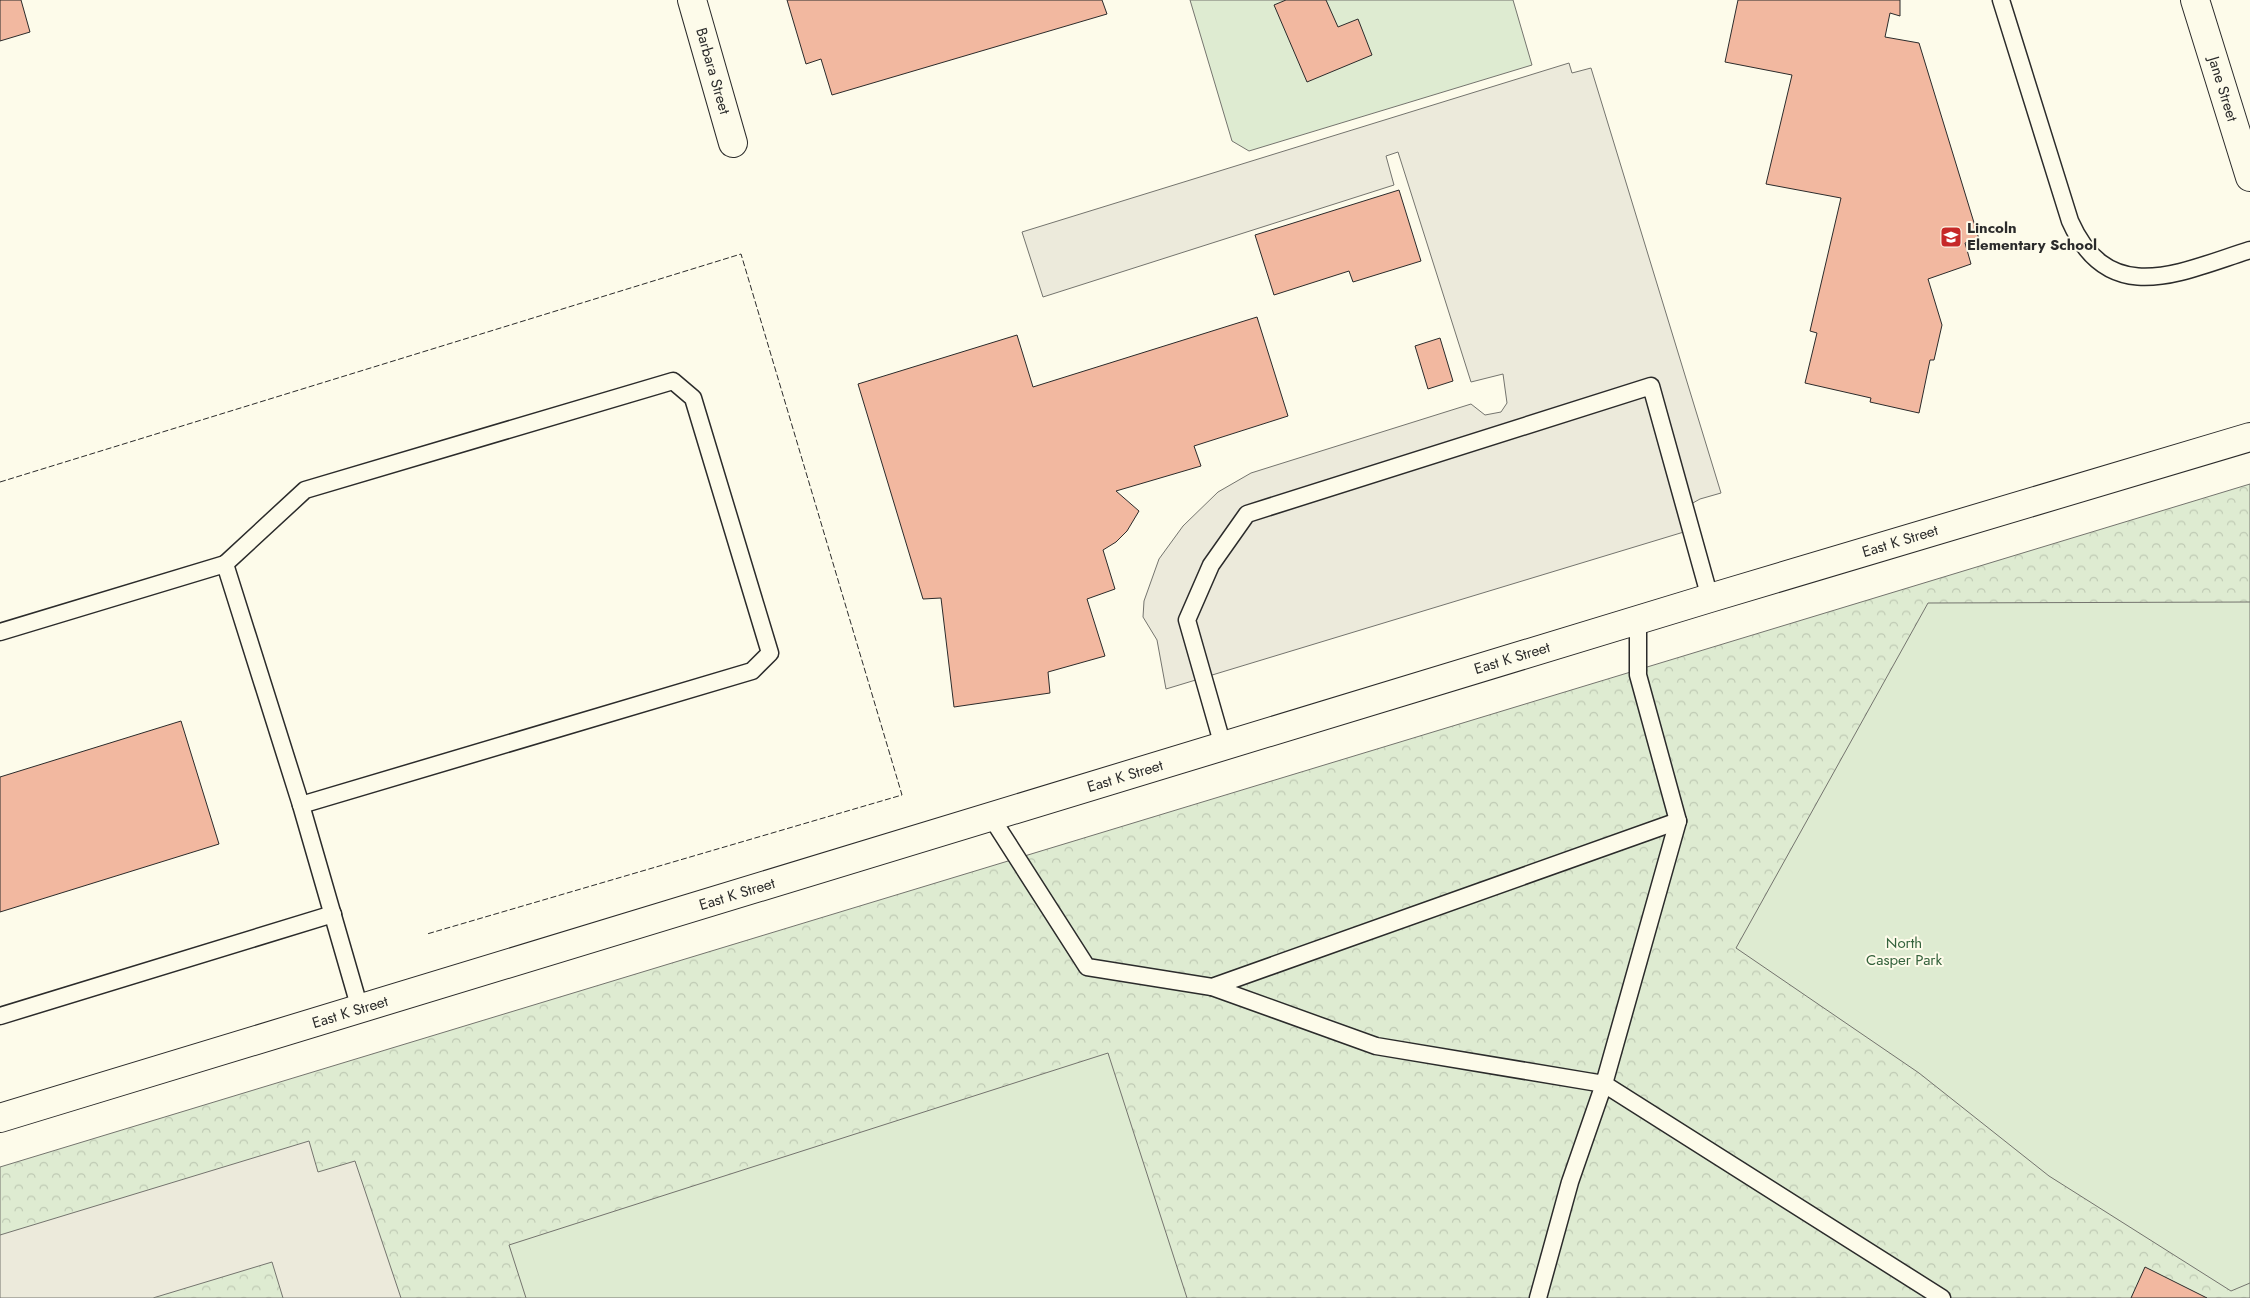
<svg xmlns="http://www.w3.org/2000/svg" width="2250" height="1298" font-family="Jost,sans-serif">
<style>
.park{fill:url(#park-crowns);stroke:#74746e}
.pitch{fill:#deebd1;stroke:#74746e}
.parking{fill:#eceadb;stroke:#74746e}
.building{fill:#f2b8a0;stroke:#2b2b2b}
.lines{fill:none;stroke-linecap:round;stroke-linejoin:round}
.lane-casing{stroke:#2b2b2b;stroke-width:19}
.street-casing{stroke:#2b2b2b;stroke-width:30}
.secondary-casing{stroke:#2b2b2b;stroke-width:30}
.lane{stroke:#fdfbea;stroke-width:16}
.street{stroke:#fdfbea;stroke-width:28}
.secondary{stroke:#fdfbea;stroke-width:28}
.fence{stroke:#2b2b2b;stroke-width:1;stroke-dasharray:6 2.5;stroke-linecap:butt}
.labels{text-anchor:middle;stroke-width:4;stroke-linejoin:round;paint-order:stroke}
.street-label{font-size:15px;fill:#2b2b2b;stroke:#fdfbea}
.poi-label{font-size:15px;font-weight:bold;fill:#2b2b2b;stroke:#fdfbea;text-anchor:start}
.park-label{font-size:15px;fill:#34623c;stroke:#fdfbea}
</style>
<defs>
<pattern id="park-crowns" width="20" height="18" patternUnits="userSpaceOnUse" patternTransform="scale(1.25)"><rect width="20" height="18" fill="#deebd1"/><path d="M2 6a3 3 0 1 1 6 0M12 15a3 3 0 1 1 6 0" fill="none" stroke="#bfcab4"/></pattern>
</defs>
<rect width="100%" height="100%" fill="#fdfbea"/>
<!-- park -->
<polygon class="park" points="2250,484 2250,1298 0,1298 0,1167"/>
<!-- pitch -->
<g class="pitch">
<polygon points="1190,0 1513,0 1532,65 1249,151 1232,141"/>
<polygon points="2250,602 2250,1283 2231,1291 2049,1176 1919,1073 1736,948 1928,603"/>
<polygon points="1108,1053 1187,1298 526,1298 509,1245"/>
</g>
<!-- parking -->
<g class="parking">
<polygon points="1569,63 1572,73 1591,68 1721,493 1700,499 1691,504 1697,528 1166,689 1157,640 1143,617 1144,601 1159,559 1183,526 1218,492 1251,473 1471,404 1485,415 1501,412 1507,403 1503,374 1471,382 1398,152 1386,156 1394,185 1043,297 1022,232"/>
<polygon points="309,1141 318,1172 355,1161 401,1298 283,1298 272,1262 153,1298 0,1298 0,1235"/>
</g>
<!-- building -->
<g class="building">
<polygon points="0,0 21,0 30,32 0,41"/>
<polygon points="787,0 1102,0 1107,14 832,95 821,59 806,64"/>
<polygon points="1286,0 1326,0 1338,27 1358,19 1372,55 1307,82 1274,5"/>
<polygon points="1738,0 1900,0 1900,16 1890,13 1885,37 1919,43 1979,239 1965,243 1971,264 1928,279 1942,325 1934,360 1930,360 1919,413 1870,402 1871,398 1805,383 1817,333 1810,331 1841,198 1766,184 1792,75 1725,62"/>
<polygon points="1399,190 1421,261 1353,282 1349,271 1274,295 1255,235"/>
<polygon points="1257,317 1288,416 1194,446 1201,466 1116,491 1139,511 1127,531 1116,542 1103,550 1115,589 1087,599 1105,656 1048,672 1050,693 954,707 941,598 923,599 858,384 1017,335 1033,387"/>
<polygon points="1440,338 1453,381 1428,389 1415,346"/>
<polygon points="181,721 219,844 0,912 0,777"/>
<polygon points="2145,1267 2207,1298 2131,1298"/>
</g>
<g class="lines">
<!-- lane casing -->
<g class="lane-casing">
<g id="lane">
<path d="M2001 0 2070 221C2109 309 2180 272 2250 250"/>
<polyline points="225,564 305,490 673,381 693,398 770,653 752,671 301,805"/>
<polyline points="0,632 225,564 301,805 360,1009"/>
<polyline points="1223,746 1187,620 1211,565 1247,514 1651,386 1710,598"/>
<polyline points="991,817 1087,967 1212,987 1678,821"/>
<polyline points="1212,987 1376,1046 1604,1084 1678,821 1638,675 1638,620"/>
<polyline points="0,1016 333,914"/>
<polyline points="1538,1298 1570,1182 1604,1084 1942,1298"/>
</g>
</g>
<!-- street casing -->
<g class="street-casing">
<g id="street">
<polyline points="692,0 733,143"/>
<polyline points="2195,0 2250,177"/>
</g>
</g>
<!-- secondary casing -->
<g class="secondary-casing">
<polyline id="secondary" points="0,1118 1710,598 2250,437"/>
</g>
<!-- lane -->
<use href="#lane" class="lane"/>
<!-- street -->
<use href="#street" class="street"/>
<!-- secondary -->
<use href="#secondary" class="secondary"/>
<!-- fence -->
<polyline class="fence" points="0,482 741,254 902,795 427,934"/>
</g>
<!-- icons -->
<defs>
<g id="school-square" transform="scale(1.125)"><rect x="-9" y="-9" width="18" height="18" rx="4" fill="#c62828" stroke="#fdfbea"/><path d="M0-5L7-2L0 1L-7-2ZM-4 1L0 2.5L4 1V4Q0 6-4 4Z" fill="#fff"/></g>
</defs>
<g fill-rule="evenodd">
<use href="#school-square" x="1951" y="237"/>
</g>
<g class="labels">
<!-- street labels -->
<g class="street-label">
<text transform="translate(713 71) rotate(74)" y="5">Barbara Street</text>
<text transform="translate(2223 89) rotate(73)" y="5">Jane Street</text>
<text transform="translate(1900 541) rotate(-17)" y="5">East K Street</text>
<text transform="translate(1512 658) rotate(-17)" y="5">East K Street</text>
<text transform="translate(1125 776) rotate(-17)" y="5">East K Street</text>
<text transform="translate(737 894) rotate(-17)" y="5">East K Street</text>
<text transform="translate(350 1012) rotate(-17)" y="5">East K Street</text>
</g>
<!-- poi labels -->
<g class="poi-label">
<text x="1967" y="233">Lincoln<tspan x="1967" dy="17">Elementary School</tspan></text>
</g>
<!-- park labels -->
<g class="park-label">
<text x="1904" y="948">North<tspan x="1904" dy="17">Casper Park</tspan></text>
</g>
</g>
</svg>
